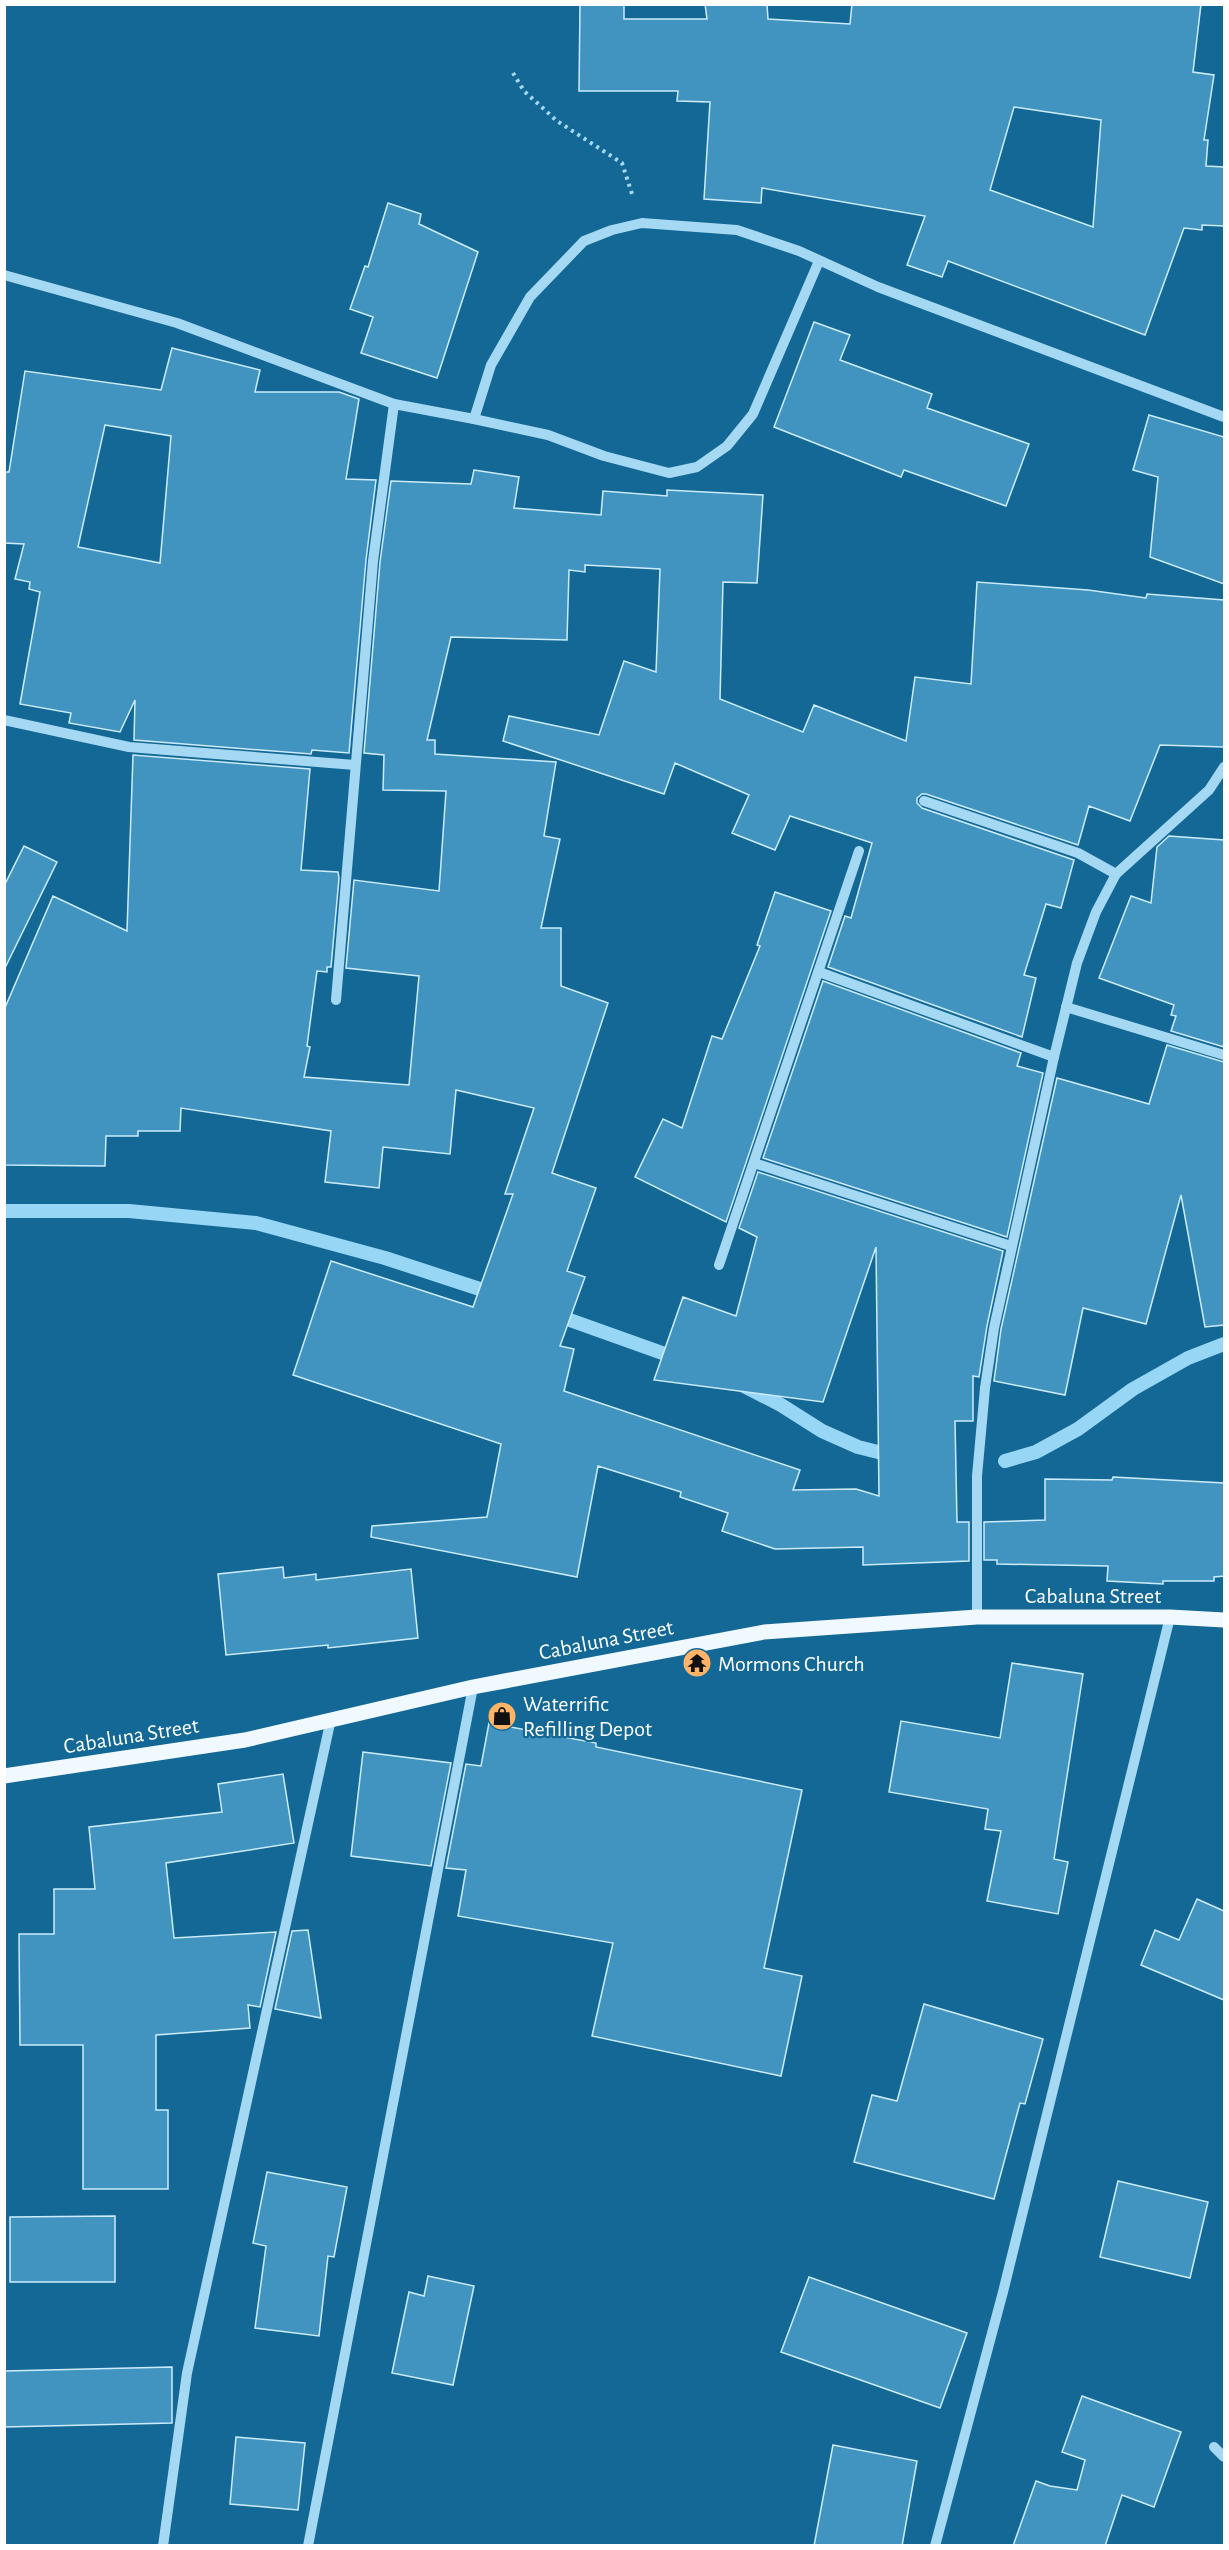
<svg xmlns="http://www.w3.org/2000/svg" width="1229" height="2550" font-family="'Alegreya Sans',sans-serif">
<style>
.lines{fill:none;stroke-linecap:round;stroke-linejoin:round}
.stream{stroke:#97d6f5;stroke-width:14}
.building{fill:#4194bf;stroke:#ccecfd;stroke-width:1.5;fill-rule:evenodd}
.path{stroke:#a5d8f2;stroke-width:4;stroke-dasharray:3 4.5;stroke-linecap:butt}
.minor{stroke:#a5d8f2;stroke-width:10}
.major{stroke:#f0f9ff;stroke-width:15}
.labels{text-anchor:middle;stroke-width:4.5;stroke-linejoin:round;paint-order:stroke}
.street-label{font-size:22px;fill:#fff;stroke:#146896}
.poi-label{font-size:22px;fill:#fff;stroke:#146896;text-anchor:start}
</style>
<rect width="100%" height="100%" fill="#146896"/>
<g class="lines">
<!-- stream -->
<g class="stream">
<polyline points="4,1211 129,1211 256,1223 385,1258 495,1294"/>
<polyline points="553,1314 679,1359"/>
<polyline points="744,1386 781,1405 822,1431 858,1447 894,1456"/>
<polyline points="1005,1461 1036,1452 1078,1429 1133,1389 1188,1358 1224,1344"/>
</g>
</g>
<!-- building -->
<g class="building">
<path d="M580 4H624V19H707L705 4H767L768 19 850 24 852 4H1201L1193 72 1214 75 1204 140H1208L1206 166 1224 167V226L1202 225V230L1184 228 1145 335 948 261 942 277 907 265 925 216 762 188 761 203 704 199 710 102 677 101 678 91H579ZM1014 107 1101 120 1093 227 990 190Z"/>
<polygon points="388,203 421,214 419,224 478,252 437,378 361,353 373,317 350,309 365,266 368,267"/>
<polygon points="814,322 850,335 840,360 932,394 927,408 1029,444 1006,506 904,470 901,477 774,427"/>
<path d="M172 348 260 370 255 392H339L359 399 346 479 376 480 366 560 349 753 312 750 311 754 134 740 135 700 120 732 69 723 71 713 20 704 40 592 29 589 30 582 15 579 24 544 4 543V472H9L25 371 161 390ZM105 425 171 436 160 563 78 547Z"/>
<polygon points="1149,415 1224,437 1224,584 1150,557 1158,477 1133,470"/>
<polygon points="474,470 519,477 514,508 601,515 603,491 667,496 667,490 763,495 757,583 723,582 720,699 803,732 814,705 906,741 915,677 971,684 977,582 1088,590 1146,598 1147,594 1224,600 1224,747 1160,745 1130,821 1089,806 1078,845 926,794 922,794 917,798 917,803 922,808 1074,860 1061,908 1046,904 1024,975 1036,978 1022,1037 828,967 845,916 851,918 872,843 790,816 775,850 732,833 749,795 675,763 664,794 503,741 509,716 599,735 624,661 656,672 660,569 585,565 585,572 569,570 567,640 451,637 427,740 435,740 435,754 556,762 544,836 560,839 541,928 561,928 561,986 608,1003 552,1173 596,1188 567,1271 585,1277 560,1346 574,1349 564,1391 800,1470 793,1490 856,1489 879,1496 876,1247 823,1402 654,1380 683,1297 736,1316 757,1237 739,1228 758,1172 1003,1251 987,1326 979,1377 973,1376 973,1421 955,1421 957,1522 969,1522 969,1561 863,1565 863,1547 775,1549 722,1531 728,1513 680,1497 681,1492 598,1466 577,1577 371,1537 372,1526 487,1517 501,1444 293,1375 331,1261 473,1307 513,1194 505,1194 534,1108 456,1090 450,1154 383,1147 379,1188 325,1182 331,1131 181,1108 180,1131 138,1131 138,1136 106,1136 105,1166 4,1165 4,1010 53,896 127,931 133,755 310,769 301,870 338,872 339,878 331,967 327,967 327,972 317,971 307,1046 310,1047 304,1077 409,1085 419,976 346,968 354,880 439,891 446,791 383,790 384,755 364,753 380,562 391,481 471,484"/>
<polygon points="1169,836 1224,840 1224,1047 1171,1031 1176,1016 1171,1015 1174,1005 1099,978 1131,896 1151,903 1157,847"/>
<polygon points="24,846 57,862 4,970 4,886"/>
<polygon points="775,892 831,911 726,1222 635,1177 663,1119 682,1128 712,1036 722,1039 760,946 757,945"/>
<polygon points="823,981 1021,1053 1017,1066 1043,1073 1007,1237 763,1158"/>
<polygon points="1167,1045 1224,1062 1224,1325 1205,1327 1181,1195 1146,1324 1083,1308 1065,1395 994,1381 1001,1329 1057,1078 1149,1104"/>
<polygon points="1113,1477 1224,1483 1224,1576 1214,1577 1214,1581 1163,1581 1163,1584 1107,1581 1108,1566 997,1564 997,1560 984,1560 984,1522 1045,1520 1045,1479 1112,1480"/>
<polygon points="283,1567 284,1578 316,1574 316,1580 411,1569 418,1638 328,1648 328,1645 226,1655 218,1574"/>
<polygon points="1012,1663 1083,1674 1054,1859 1068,1862 1058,1914 987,1901 1001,1831 985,1829 988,1809 889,1792 901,1721 1000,1738"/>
<polygon points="489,1723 596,1743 596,1747 802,1790 764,1968 802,1976 781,2076 592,2036 613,1943 458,1916 466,1870 446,1868 466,1764 481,1766"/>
<polygon points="363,1752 451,1763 431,1866 351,1856"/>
<polygon points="283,1774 294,1843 166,1863 174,1938 276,1932 260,2007 248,2005 250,2028 156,2035 156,2110 168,2110 168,2189 83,2189 83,2045 20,2045 19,1934 54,1934 54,1889 95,1889 89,1827 222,1812 218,1784"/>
<polygon points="1197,1899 1224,1911 1224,2000 1141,1965 1155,1930 1179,1940"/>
<polygon points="308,1930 321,2018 275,2009 292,1931"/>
<polygon points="924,2004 1043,2039 1025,2104 1020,2103 994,2199 854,2162 872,2095 897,2101"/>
<polygon points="267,2172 347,2187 334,2257 328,2256 319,2336 255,2328 266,2246 253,2243"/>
<polygon points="1118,2181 1208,2202 1190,2278 1100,2257"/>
<polygon points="115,2216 115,2282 10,2282 10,2217"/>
<polygon points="428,2276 474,2286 453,2385 392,2373 409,2292 424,2296"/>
<polygon points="809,2277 967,2333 940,2408 781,2352"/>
<polygon points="172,2367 172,2423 4,2427 4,2371"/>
<polygon points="1082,2396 1181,2432 1154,2507 1122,2495 1105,2546 1013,2546 1036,2481 1050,2486 1077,2490 1085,2460 1062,2452"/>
<polygon points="236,2437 305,2443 298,2510 230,2504"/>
<polygon points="833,2445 917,2461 902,2546 814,2546"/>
</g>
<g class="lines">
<!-- path -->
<polyline class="path" points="513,73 524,91 557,121 622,163 632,194"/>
<!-- minor -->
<g class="minor">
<polyline points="4,275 177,323 394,404 474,419 491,365 530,297 584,241 612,230 642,223 737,230 799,251 878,287 1224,417"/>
<polyline points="474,419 548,435 604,456 669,473 697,467 727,446 753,414 819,261"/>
<polyline points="4,720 129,747 355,765"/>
<polyline points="924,801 1078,853 1116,874"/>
<polyline points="819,972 1054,1057"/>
<polyline points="336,1000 373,561 394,404"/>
<polyline points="1066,1007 1224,1055"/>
<polyline points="754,1163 1011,1246"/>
<polyline points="719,1265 859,851"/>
<polyline points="977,1617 977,1476 985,1388 994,1328 1054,1057 1077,963 1096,912 1116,874 1209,790 1224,767"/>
<polyline points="1214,2447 1224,2457"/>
<polyline points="163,2546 187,2373 331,1719"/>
<polyline points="308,2546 473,1687"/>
<polyline points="935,2546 1003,2292 1170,1617"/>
</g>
<!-- major -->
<polyline class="major" points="4,1776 245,1740 473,1687 764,1632 977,1617 1170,1617 1224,1620"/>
</g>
<!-- icons -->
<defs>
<g id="temple-disc" transform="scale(1.5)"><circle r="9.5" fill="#ffb366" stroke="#146896"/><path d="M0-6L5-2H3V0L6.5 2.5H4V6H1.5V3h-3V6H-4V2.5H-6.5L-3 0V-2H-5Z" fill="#111"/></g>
<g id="shop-disc" transform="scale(1.5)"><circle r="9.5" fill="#ffb366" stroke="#146896"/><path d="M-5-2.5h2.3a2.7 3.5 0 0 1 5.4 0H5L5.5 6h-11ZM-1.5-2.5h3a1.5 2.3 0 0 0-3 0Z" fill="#111"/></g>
</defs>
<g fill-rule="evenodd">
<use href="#temple-disc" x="697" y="1663"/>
<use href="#shop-disc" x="502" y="1716"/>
</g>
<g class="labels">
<!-- street labels -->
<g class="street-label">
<text x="1093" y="1603">Cabaluna Street</text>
<text transform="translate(606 1639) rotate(-11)" y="8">Cabaluna Street</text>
<text transform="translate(131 1735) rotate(-9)" y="8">Cabaluna Street</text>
</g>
<!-- poi labels -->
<g class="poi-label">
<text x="718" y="1671">Mormons Church</text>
<text x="523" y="1711">Waterrific<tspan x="523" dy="25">Refilling Depot</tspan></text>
</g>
</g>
<!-- border -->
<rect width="1229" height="2550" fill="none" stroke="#ffffff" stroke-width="12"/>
</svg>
